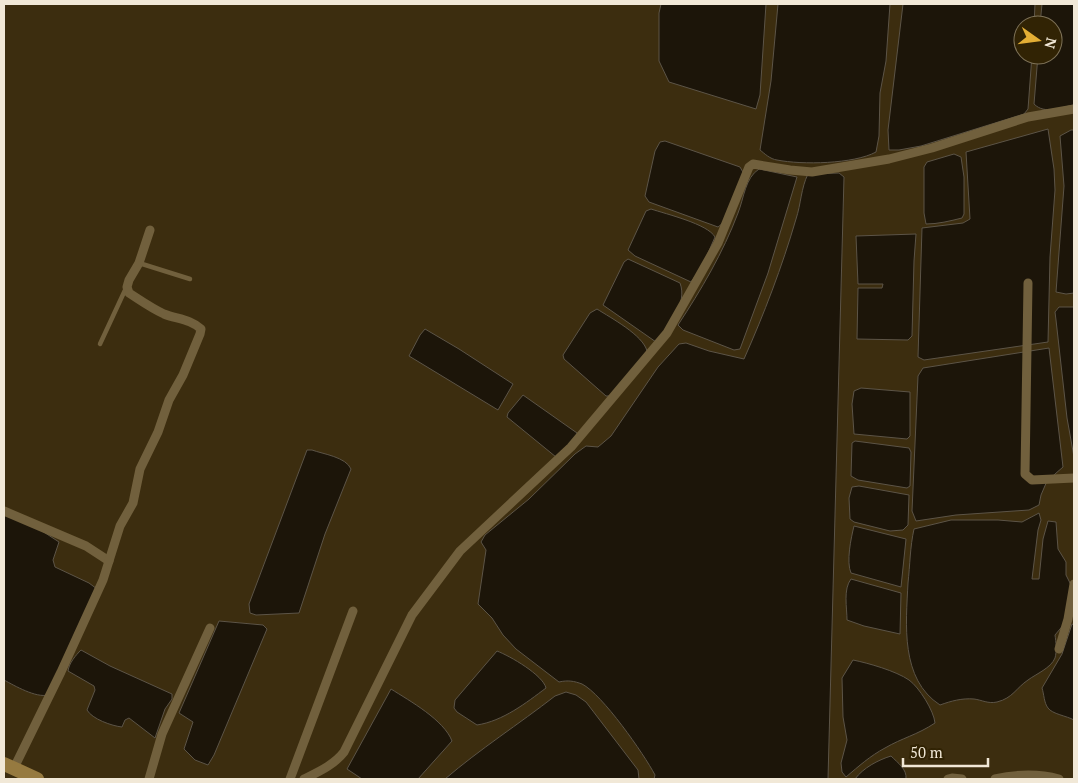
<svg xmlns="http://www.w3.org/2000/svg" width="1078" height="783" font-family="'PT Serif',serif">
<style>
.water{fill:#1c1509;stroke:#5c5447}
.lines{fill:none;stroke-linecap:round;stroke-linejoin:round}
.service{stroke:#71603d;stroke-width:4.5}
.minor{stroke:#71603d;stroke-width:9}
.secondary{stroke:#967a40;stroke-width:14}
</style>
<rect width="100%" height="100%" fill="#3c2d0f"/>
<!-- water -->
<g class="water">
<polygon points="661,4 766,4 760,95 756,109 669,82 659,61 659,13"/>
<path d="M778 4H890L886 61 880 93 879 136 876 152C854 164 802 165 777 160 770 159 765 154 760 150L771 81Z"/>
<polygon points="903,4 1035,4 1034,25 1023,25 1023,55 1032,55 1028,109 1024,114 921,146 899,150 889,150 888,130"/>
<path d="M1042 4H1074V105C1061 107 1045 115 1034 104L1038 55H1053V25H1040Z"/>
<polygon points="1048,129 1054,169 1055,190 1050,257 1048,342 924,360 918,357 922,228 963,223 970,219 966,152"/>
<polygon points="1071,130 1074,130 1074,293 1066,294 1056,292 1064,186 1060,136"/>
<polygon points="665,141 740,167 744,174 723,223 718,227 649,202 645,196 655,151 660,142"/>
<path d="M954 154 961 157 964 177V214L962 218C950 221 938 224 926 224L924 213V167L927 162Z"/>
<path d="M759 169 797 177 768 273 740 349 734 350 683 330 678 325C701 290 723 253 738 213 744 198 745 178 759 169Z"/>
<path d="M839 173 844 177 828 779H654L655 775C644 754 602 694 582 684 574 681 568 680 559 682L516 649 503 635 492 618 478 604 486 550 481 542 485 535 529 499 575 454 586 446 598 447 611 436 658 367 679 344 686 343 709 351 744 359C764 314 782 267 796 219 801 204 801 188 808 174Z"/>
<path d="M651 209C666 214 708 224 715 237L702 267 691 282 635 256 628 250 646 211Z"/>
<polygon points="916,234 914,261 912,336 908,340 857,339 858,288 882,288 883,284 858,284 856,236"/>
<path d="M628 259 680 283C688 304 668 327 656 342L603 305 624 262Z"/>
<polygon points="1059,307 1074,307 1074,457 1067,418 1056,320 1055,312"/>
<path d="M597 309C611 318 643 335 647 351L611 396H606L564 359 563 355 590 313Z"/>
<polygon points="425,329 459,349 513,384 498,410 409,356 420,335"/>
<polygon points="1049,348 1063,467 1047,481 1041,495 1039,505 1029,510 956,515 916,521 912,511 918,376 923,368"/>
<polygon points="861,388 910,392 910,436 907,439 854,434 852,404 854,391"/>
<polygon points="523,395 577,433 577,438 556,457 507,417 508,413"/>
<polygon points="855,441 909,448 911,452 910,486 907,488 858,480 851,476 852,443"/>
<path d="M307 450H312C323 454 346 457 351 469L325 534 299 613 256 615 250 613 249 604Z"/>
<polygon points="859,486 909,495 908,525 903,530 890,531 854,522 850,519 849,498 852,487"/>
<path d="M1039 513 1041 520 1038 530 1032 579H1039L1043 539 1048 521 1056 522 1058 549 1066 562V575L1071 585 1065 623 1055 635C1056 642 1057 651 1055 658 1051 668 1036 674 1028 680 1016 688 1013 698 997 702 988 704 982 700 974 699 962 698 951 701 940 705 900 679 906 624 908 583 910 565 910 547 914 529L951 520H998L1022 522Z"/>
<path d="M4 515 36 527 59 542 53 560 55 567 89 583 97 589 48 695C36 698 15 686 4 680Z"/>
<path d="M854 526 906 539 901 587 851 573C846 562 851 538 854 526Z"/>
<path d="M851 579 901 593 900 634 864 626 847 620C847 608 843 589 851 579Z"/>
<polygon points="219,621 263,625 267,629 214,755 208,765 195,760 184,749 193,722 179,713"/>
<path d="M1072 624 1074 625V720C1067 716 1052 714 1048 708 1044 703 1044 694 1042 688L1062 654Z"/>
<path d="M81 650 110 666 172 694V699L165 709 155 738 129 718 125 720 122 727C112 726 92 719 87 710L95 690 94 686 68 671C69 663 76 655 81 650Z"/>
<path d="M497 651C510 656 543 675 546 688 526 703 503 721 477 725L457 712 454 708 455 700Z"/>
<path d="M853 660C868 663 896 671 909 680 919 687 934 711 935 723 917 735 902 738 885 748 870 756 859 766 846 777L842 772 841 763 847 740 843 717 842 678Z"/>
<path d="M391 689C410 701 444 720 452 741L418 779H362L347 769Z"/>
<path d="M566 692 576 695 586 702 638 770 639 779H445C480 749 519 724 555 696Z"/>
<path d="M891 756C898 763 907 769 906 779H855C863 768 878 760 891 756Z"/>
</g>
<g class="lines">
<!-- service -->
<g class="service">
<polyline points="139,263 190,279"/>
<polyline points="100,344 126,288"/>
</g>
<!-- minor -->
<g class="minor">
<polyline points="1028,283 1025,474 1032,480 1074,478"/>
<polyline points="4,511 86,546 109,561"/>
<polyline points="1059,649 1068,619 1074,584"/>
<path d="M14 768 61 672 103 580 120 526 133 503 140 469 158 432 169 400 183 375 200 334 201 329C191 319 176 319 164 314 151 308 140 300 129 293L127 287 129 280 139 263 150 230"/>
<polyline points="149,779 162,734 210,628"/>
<polyline points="290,779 353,611"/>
<path d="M304 779C318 772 334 765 344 752L412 615 460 551 571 447 667 333 718 243 749 167 753 164 790 170 812 172 889 159 932 148 1028 117 1074 109"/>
<polyline points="948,779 952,778 962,779"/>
<path d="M995 779C1017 774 1037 773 1059 779"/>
</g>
<!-- secondary -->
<polyline class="secondary" points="4,764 37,779"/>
</g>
<!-- border -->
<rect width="1078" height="783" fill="none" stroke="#f1e8d7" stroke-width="10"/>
<!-- north arrow -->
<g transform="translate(1038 40) rotate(104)"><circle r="24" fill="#312304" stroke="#7e7258"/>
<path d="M0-4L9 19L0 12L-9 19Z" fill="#e3ae35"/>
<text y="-8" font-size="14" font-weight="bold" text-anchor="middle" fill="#f1e8d7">N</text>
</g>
<!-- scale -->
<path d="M903 758v8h85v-8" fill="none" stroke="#f1e8d7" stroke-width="2.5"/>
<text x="910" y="758" font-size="15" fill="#f1e8d7" stroke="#312304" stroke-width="4" paint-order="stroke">50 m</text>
</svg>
